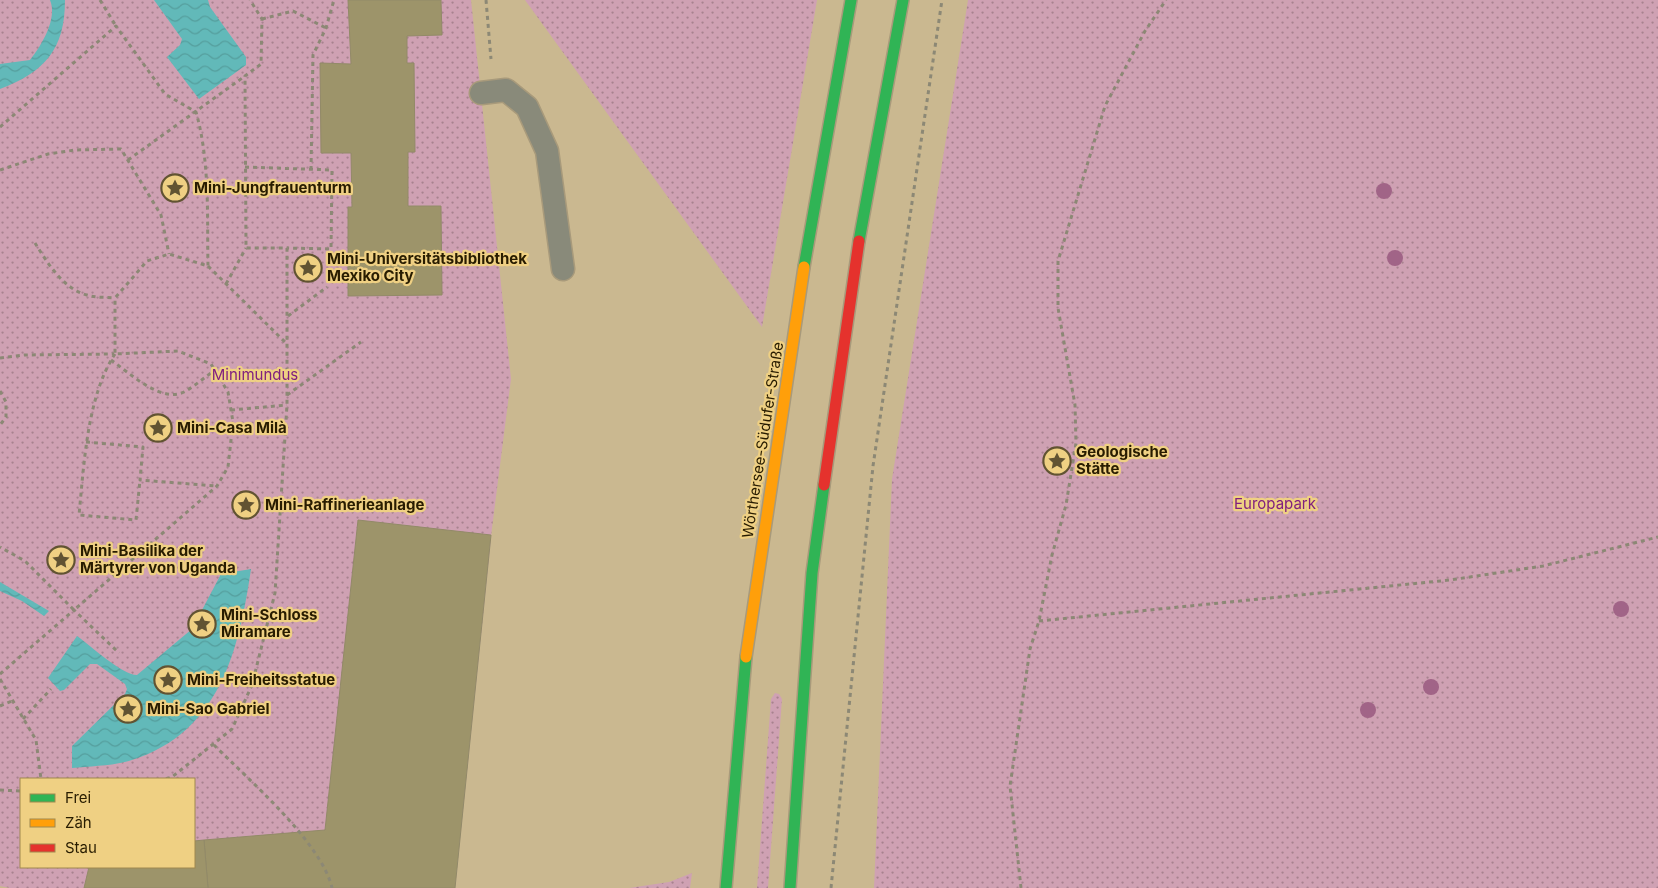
<svg xmlns="http://www.w3.org/2000/svg" width="1658" height="888" font-family="Inter,sans-serif">
<style>
.green{fill:url(#green-dots);fill-rule:evenodd}
.water{fill:url(#water-waves)}
.building{fill:#9d946a;stroke:#928a68}
.lines{fill:none;stroke-linecap:round;stroke-linejoin:round}
.lane-casing{stroke:#a89a7b;stroke-width:25}
.fast-casing{stroke:#a89a7b;stroke-width:14}
.slow-casing{stroke:#a89a7b;stroke-width:14}
.jam-casing{stroke:#a89a7b;stroke-width:14}
.path{stroke:#8c8875;stroke-width:3;stroke-dasharray:4 4;stroke-linecap:butt}
.lane{stroke:#898a7a;stroke-width:22}
.fast{stroke:#30b455;stroke-width:11}
.slow{stroke:#ff9f0a;stroke-width:11}
.jam{stroke:#e5322d;stroke-width:11}
.tree{fill:#a16487}
.labels{text-anchor:middle;stroke-width:4.5;stroke-linejoin:round;paint-order:stroke}
.poi-label{font-size:15px;font-weight:bold;fill:#281c00;stroke:#efd083;text-anchor:start}
.park-label{font-size:15px;fill:#80207f;stroke:#efd083}
.street-label{font-size:15px;fill:#281c00;stroke:#efd083}
</style>
<defs>
<pattern id="green-dots" width="8" height="8" patternUnits="userSpaceOnUse" patternTransform="scale(1.25)"><rect width="8" height="8" fill="#cfa1b3"/><path d="M2 2h.1M6 6h.1" fill="none" stroke="#a8828f" stroke-width="1.8" stroke-linecap="round"/></pattern>
<pattern id="water-waves" width="16" height="10" patternUnits="userSpaceOnUse" patternTransform="scale(1.25)"><rect width="16" height="10" fill="#62b9b9"/><path d="M0 5q4-4 8 0t8 0" fill="none" stroke="#559e9d"/></pattern>
</defs>
<rect width="100%" height="100%" fill="#cab890"/>
<!-- green -->
<g class="green">
<path d="M0 0H471L511 379 492 528 455 888H10L0 886ZM21 779H194V867H21Z"/>
<polygon points="525,0 817,0 762,327"/>
<polygon points="968,0 1658,0 1658,888 874,888 892,479"/>
<polygon points="775,693 779,694 782,699 768,888 757,888 771,699"/>
<polygon points="692,873 690,888 629,888 669,882"/>
</g>
<!-- water -->
<g class="water">
<path d="M50 0H65C65 49 45 72 0 89V64L30 60C41 46 58 19 50 0Z"/>
<polygon points="154,0 208,0 210,7 246,57 246,65 199,99 167,57 180,45 182,39"/>
<path d="M251 569C239 650 220 732 132 760 114 766 91 766 72 768V746L125 694 127 689 125 684 97 664H90L64 690 60 691 48 678 77 636C91 646 122 675 137 675L192 629 221 574Z"/>
<polygon points="0,582 49,611 44,616 22,601 0,591"/>
</g>
<!-- building -->
<g class="building">
<polygon points="348,0 441,0 442,35 407,36 407,63 414,63 415,152 408,152 408,206 441,206 442,295 348,296 348,207 352,207 351,153 321,153 320,63 351,64"/>
<polygon points="358,520 491,535 455,888 208,888 204,840 325,830"/>
<polygon points="204,840 208,888 84,888 89,867 194,867 194,841"/>
</g>
<g class="lines">
<!-- lane casing -->
<g class="lane-casing">
<polyline id="lane" points="481,93 506,90 527,107 547,151 563,269"/>
</g>
<!-- fast casing -->
<g class="fast-casing">
<g id="fast">
<polyline points="859,241 903,0"/>
<polyline points="804,267 851,0"/>
<polyline points="726,888 746,657"/>
<polyline points="790,888 812,573 824,485"/>
</g>
</g>
<!-- slow casing -->
<g class="slow-casing">
<polyline id="slow" points="746,657 804,267"/>
</g>
<!-- jam casing -->
<g class="jam-casing">
<polyline id="jam" points="824,485 859,241"/>
</g>
<!-- path -->
<g class="path">
<polyline points="100,0 116,26"/>
<polyline points="486,0 491,59"/>
<polyline points="262,19 293,11 326,28"/>
<path d="M0 127 116 26 165 94 196 112C210 161 207 216 208 266L169 254 147 261 115 298V354L178 351 211 364 228 392 233 422 228 467 217 486 74 610 25 561 0 547"/>
<polyline points="128,160 245,76"/>
<polyline points="245,167 332,170 331,249 287,248"/>
<polyline points="0,170 48,154 75,150 121,149 161,215 169,254"/>
<polyline points="311,170 313,55 326,28 334,0"/>
<path d="M35 243C47 262 63 289 87 295 96 298 106 297 115 298"/>
<polyline points="208,266 287,344"/>
<polyline points="226,284 246,248"/>
<polyline points="288,316 327,287"/>
<path d="M115 354C87 396 84 465 79 515L136 520 140 480"/>
<polyline points="0,358 24,355 114,354"/>
<path d="M111 360C130 373 162 405 186 391 196 385 205 377 215 370"/>
<polyline points="0,391 6,402 6,417 0,425"/>
<polyline points="287,395 361,342"/>
<polyline points="231,410 287,405"/>
<polyline points="86,442 143,447 140,480 216,486"/>
<polyline points="1039,621 1450,580 1543,566 1658,537"/>
<polyline points="0,674 74,610 119,653"/>
<polyline points="0,679 36,740 41,779"/>
<polyline points="0,706 12,701"/>
<polyline points="23,719 51,689"/>
<path d="M214 745C248 779 322 843 332 888"/>
<polyline points="166,779 172,777 232,729 252,685 275,593 287,405 287,248 246,248 245,76 261,64 262,19 250,0"/>
<polyline points="0,790 21,791"/>
<polyline points="831,888 873,466 942,0"/>
<polyline points="1021,888 1010,786 1030,649 1039,621 1052,555 1066,505 1076,443 1075,405 1058,308 1058,261 1105,106 1145,31 1166,0"/>
</g>
<!-- lane -->
<use href="#lane" class="lane"/>
<!-- fast -->
<use href="#fast" class="fast"/>
<!-- slow -->
<use href="#slow" class="slow"/>
<!-- jam -->
<use href="#jam" class="jam"/>
</g>
<!-- trees -->
<g class="tree">
<circle cx="1384" cy="191" r="8"/>
<circle cx="1395" cy="258" r="8"/>
<circle cx="1621" cy="609" r="8"/>
<circle cx="1431" cy="687" r="8"/>
<circle cx="1368" cy="710" r="8"/>
</g>
<!-- icons -->
<defs>
<g id="sight-ring" transform="scale(1.4375)"><circle r="9.5" fill="#efd083" stroke="#615332" stroke-width="1.5"/><path d="M0-6L1.8-2.2L6-1.7L2.9 1.2L3.7 5.4L0 3.3L-3.7 5.4L-2.9 1.2L-6-1.7L-1.8-2.2Z" fill="#615332"/></g>
</defs>
<g fill-rule="evenodd">
<use href="#sight-ring" x="175" y="188"/>
<use href="#sight-ring" x="308" y="268"/>
<use href="#sight-ring" x="158" y="428"/>
<use href="#sight-ring" x="1057" y="461"/>
<use href="#sight-ring" x="246" y="505"/>
<use href="#sight-ring" x="61" y="560"/>
<use href="#sight-ring" x="202" y="624"/>
<use href="#sight-ring" x="168" y="680"/>
<use href="#sight-ring" x="128" y="709"/>
</g>
<g class="labels">
<!-- poi labels -->
<g class="poi-label">
<text x="194" y="193">Mini-Jungfrauenturm</text>
<text x="327" y="264">Mini-Universitätsbibliothek<tspan x="327" dy="17">Mexiko City</tspan></text>
<text x="177" y="433">Mini-Casa Milà</text>
<text x="1076" y="457">Geologische<tspan x="1076" dy="17">Stätte</tspan></text>
<text x="265" y="510">Mini-Raffinerieanlage</text>
<text x="80" y="556">Mini-Basilika der<tspan x="80" dy="17">Märtyrer von Uganda</tspan></text>
<text x="221" y="620">Mini-Schloss<tspan x="221" dy="17">Miramare</tspan></text>
<text x="187" y="685">Mini-Freiheitsstatue</text>
<text x="147" y="714">Mini-Sao Gabriel</text>
</g>
<!-- park labels -->
<g class="park-label">
<text x="255" y="380">Minimundus</text>
<text x="1275" y="509">Europapark</text>
</g>
<!-- street labels -->
<g class="street-label">
<text transform="translate(763 440) rotate(-81)" y="5">Wörthersee-Südufer-Straße</text>
</g>
</g>
<!-- legend -->
<rect x="20" y="778" width="175" height="90" fill="#efd083" stroke="#9f884f"/>
<rect x="30" y="794" width="25" height="8" fill="#30b455" stroke="#9f884f"/>
<text x="65" y="803" font-size="15" fill="#281c00">Frei</text>
<rect x="30" y="819" width="25" height="8" fill="#ff9f0a" stroke="#9f884f"/>
<text x="65" y="828" font-size="15" fill="#281c00">Zäh</text>
<rect x="30" y="844" width="25" height="8" fill="#e5322d" stroke="#9f884f"/>
<text x="65" y="853" font-size="15" fill="#281c00">Stau</text>
</svg>
